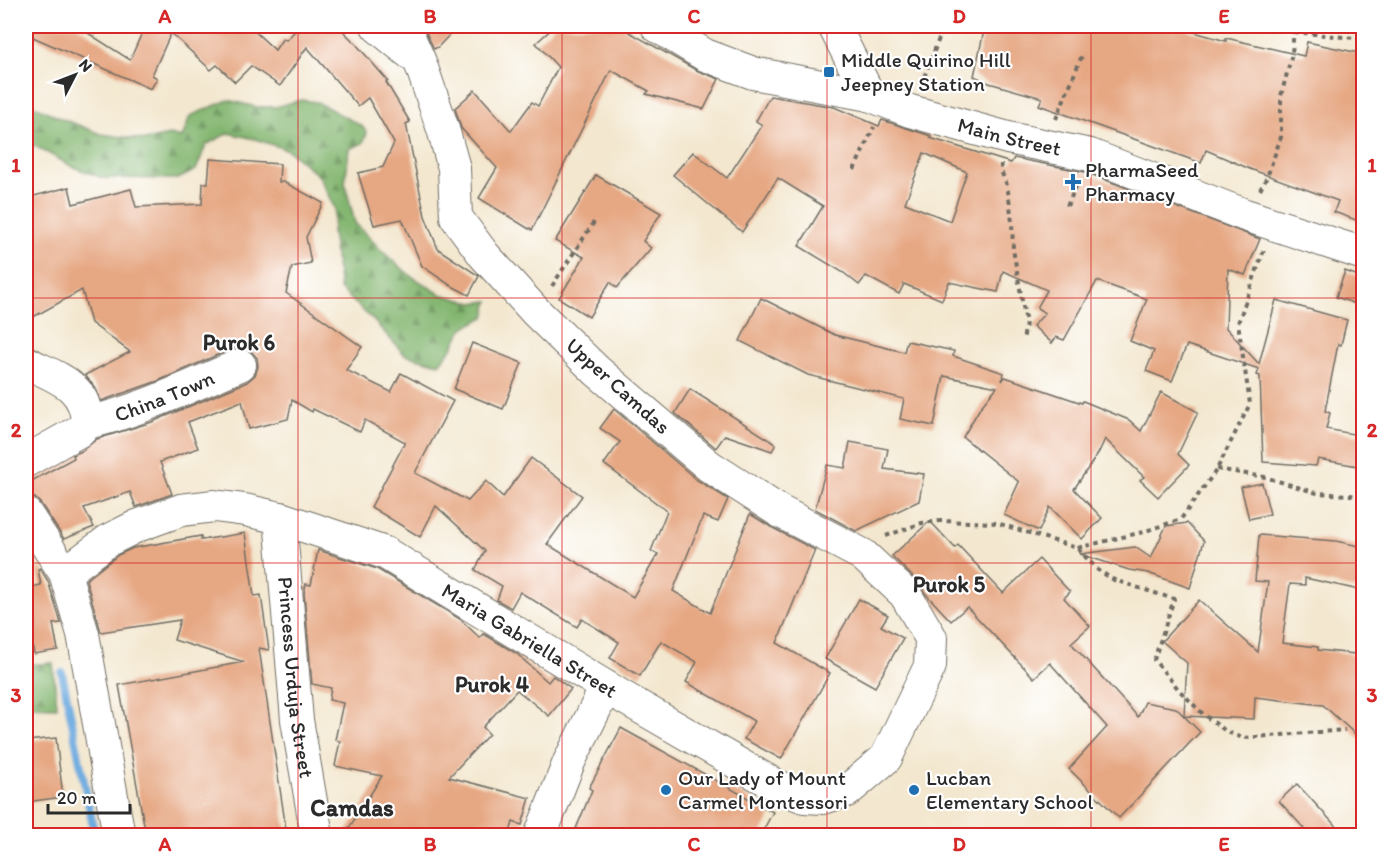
<svg xmlns="http://www.w3.org/2000/svg" width="1389" height="861" font-family="Itim,sans-serif">
<style>
.forest{fill:url(#forest-firs);stroke:#57704e;stroke-width:1.5}
.lines{fill:none;stroke-linecap:round;stroke-linejoin:round}
.stream{stroke:#6dabdf;stroke-width:8}
.building{fill:#e6a783;fill-rule:evenodd}
.minor-casing{stroke:#716d64;stroke-width:34}
.path{stroke:#716d64;stroke-width:4;stroke-dasharray:4.5 4.5;stroke-linecap:butt}
.minor{stroke:#fff;stroke-width:32}
.grid{fill:none;stroke:#d62828;stroke-width:1.5;stroke-opacity:0.55}
.poi-dot{fill:#1f6fb2;stroke:#fff;stroke-width:2}
.labels{text-anchor:middle;stroke-width:4.5;stroke-linejoin:round;paint-order:stroke}
.poi-label{font-size:21px;fill:#2b2b2b;stroke:#fff;text-anchor:start}
.street-label{font-size:21px;fill:#2b2b2b;stroke:#fff}
.neighbourhood-label{font-size:22px;font-weight:bold;fill:#2b2b2b;stroke:#fff}
.quarter-label{font-size:24px;font-weight:bold;fill:#2b2b2b;stroke:#fff}
.neatline{fill:none;stroke:#d62828;stroke-width:2}
.grid-label{font-size:20px;text-anchor:middle;font-weight:bold;fill:#d62828}
</style>
<defs>
<pattern id="forest-firs" width="22" height="20" patternUnits="userSpaceOnUse" patternTransform="scale(1.5)"><rect width="22" height="20" fill="#83b670"/><path d="M5 1l3.5 6h-7zM16 11l3.5 6h-7z" fill="#6b945c"/></pattern>
</defs>
<rect width="100%" height="100%" fill="#fff"/>
<filter id="ink" filterUnits="userSpaceOnUse"><feTurbulence type="fractalNoise" baseFrequency=".0167" numOctaves="2"/><feDisplacementMap in="SourceGraphic" scale="12" xChannelSelector="R" yChannelSelector="G"/><feConvolveMatrix kernelMatrix="1 2 1 2 8 2 1 2 1" color-interpolation-filters="sRGB"/></filter>
<filter id="wash" filterUnits="userSpaceOnUse"><feTurbulence type="fractalNoise" baseFrequency=".008" numOctaves="4" result="noise"/><feDisplacementMap in="SourceGraphic" scale="24" xChannelSelector="R" yChannelSelector="G"/><feGaussianBlur stdDeviation="1.35" result="paint"/><feColorMatrix in="noise" values="0 0 0 0 0 0 0 0 0 0 0 0 0 0 0 0 0 1.4 0 .05"/><feComposite in="paint" operator="in"/></filter>
<g filter="url(#wash)">
<rect width="100%" height="100%" fill="#f3e7cf"/>
<!-- forest -->
<g class="forest">
<polygon points="228,100 256,107 275,107 301,100 317,102 362,126 367,133 363,143 349,149 345,184 355,223 384,253 411,276 440,294 473,303 489,301 485,317 463,328 452,348 439,364 405,355 374,321 340,289 332,232 335,209 319,176 288,150 255,139 228,133 206,145 196,170 178,179 103,178 73,167 26,141 26,104 29,103 60,118 101,134 145,140 170,135 182,138 190,116"/>
<polygon points="53,663 57,707 26,706 26,665"/>
</g>
<g class="lines">
<!-- stream -->
<polyline class="stream" points="62,673 95,836"/>
</g>
<g id="blocks">
<!-- building -->
<g class="building">
<polygon points="26,26 77,26 130,60 145,26 249,26 275,50 283,38 286,40 294,32 289,26 338,26 356,44 388,81 386,82 410,122 406,124 425,216 438,249 479,276 469,295 450,285 422,266 402,219 374,225 358,173 383,167 394,143 368,98 358,106 307,47 280,86 251,66 235,82 217,65 211,70 171,33 152,75 157,78 151,89 26,34"/>
<polygon points="423,26 458,26 438,47 434,49"/>
<polygon points="555,26 622,26 629,32 696,70 719,79 704,109 646,94 649,91 611,70 532,230 530,228 529,229 479,198 497,168 461,128 455,108 475,90 511,131 532,102 538,106 558,67 536,43"/>
<polygon points="985,26 1173,26 1226,41 1226,38 1304,56 1307,42 1364,54 1364,223 1334,212 1338,201 1250,169 1206,150 1201,163 1039,105 1042,98 989,83 974,76"/>
<path d="M770 96 834 107 879 126 882 120 931 136 930 138 1011 163 1014 158 1085 172 1260 239 1245 275 1228 269 1226 328 1259 364 1276 300 1347 320 1341 345 1338 344 1325 411 1330 413 1326 429 1364 436V467L1318 459 1316 466 1263 462 1260 376 1257 375 1259 369 1187 345 1172 381 1146 371 1154 351 1130 341 1147 299 1097 281 1064 340 1056 337 1052 343 1033 326 1045 313 1037 308 1047 290 1003 271 998 292 949 282 942 300 904 284 899 294 866 276 859 285 844 273 799 246 823 206 778 178 742 232 673 175 693 152 727 178 762 125 756 121ZM924 153 967 172 950 221 905 203Z"/>
<polygon points="210,159 280,164 279,182 284,182 323,203 306,237 311,263 292,267 286,293 362,347 346,370 391,392 401,373 453,401 415,473 468,501 486,481 503,497 531,458 582,496 547,544 633,597 658,554 651,551 667,511 604,464 620,442 600,428 614,409 697,480 728,499 718,522 703,516 673,591 710,613 750,514 771,527 815,550 777,643 830,673 781,759 744,739 754,721 686,682 697,662 661,641 640,676 610,658 619,642 582,619 577,627 520,592 511,608 497,600 502,586 475,570 485,551 436,506 420,537 371,507 405,442 365,420 360,432 313,409 312,412 292,400 288,419 249,429 242,401 188,422 198,448 160,462 172,494 136,507 130,492 84,508 94,527 64,539 41,504 35,498 29,497 26,490 26,484 74,458 73,455 84,450 84,449 97,439 152,422 247,382 255,375 258,367 257,358 251,351 243,347 233,348 158,381 101,401 96,389 85,375 130,352 91,323 82,290 26,321 26,198 69,187 73,204 131,189 136,207 202,204 203,183 208,183"/>
<polygon points="596,175 661,213 643,241 651,248 617,288 610,282 589,317 559,298 584,257 555,241"/>
<polygon points="1345,271 1364,278 1364,307 1336,297"/>
<polygon points="761,298 835,335 904,352 907,341 954,351 953,356 1004,373 1002,381 1005,377 1082,403 1083,401 1129,420 1141,431 1161,392 1198,412 1178,454 1189,465 1158,497 1140,480 1144,477 1105,439 1099,452 1074,489 1102,518 1082,539 1050,507 1039,531 1004,515 1019,482 963,437 980,408 997,387 944,376 934,426 900,419 904,399 808,375 740,341"/>
<polygon points="472,343 522,363 503,409 454,389"/>
<polygon points="690,389 776,444 772,451 725,435 716,448 675,413"/>
<polygon points="850,442 888,449 884,469 924,474 919,501 856,531 815,509 827,465 845,468"/>
<polygon points="1262,483 1270,514 1249,519 1241,487"/>
<polygon points="930,521 955,548 958,545 1003,593 1039,559 1070,592 1064,598 1090,626 1071,643 1138,717 1145,702 1176,708 1200,732 1119,818 1069,769 1107,727 1050,663 1034,678 967,607 951,621 925,593 917,581 892,556"/>
<polygon points="1187,523 1204,541 1190,588 1148,573 1129,570 1080,554 1135,547 1151,558 1166,526"/>
<polygon points="245,533 254,596 261,595 269,650 259,648 287,836 146,836 119,685 244,662 174,640 180,620 101,632 86,580 118,555 133,548 201,536 201,540"/>
<polygon points="1259,535 1336,541 1364,547 1364,591 1305,578 1305,585 1290,584 1282,643 1318,647 1318,650 1364,655 1364,742 1323,705 1255,697 1254,719 1184,716 1187,663 1162,641 1199,600 1258,652 1268,582 1255,581"/>
<polygon points="318,550 377,569 460,619 480,638 484,634 517,654 548,682 553,676 571,689 549,716 517,690 483,727 489,734 449,777 530,798 522,825 513,822 509,836 344,836 382,776 335,766 340,741 335,740 343,703 329,700 331,688 312,684 304,593 306,584 311,585"/>
<polygon points="40,568 48,581 61,623 53,624 58,650 34,654 26,613 26,588 41,585 38,569"/>
<polygon points="859,599 888,615 881,626 903,638 875,687 825,659"/>
<polygon points="621,728 773,812 760,836 573,836 592,790 589,788"/>
<polygon points="56,738 63,797 26,802 26,741"/>
<polygon points="1297,784 1345,836 1311,836 1279,801"/>
</g>
</g>
</g>
<g filter="url(#ink)">
<use href="#blocks" fill-opacity="0" stroke="#716d64" stroke-width="1.5"/>
<g class="lines">
<!-- minor casing -->
<g class="minor-casing">
<g id="minor">
<polyline points="377,26 415,57"/>
<path id="s1" d="M657 26 705 55 753 73 869 95 910 111 1008 138 1090 155 1245 215 1364 254"/>
<polyline points="834,26 869,95"/>
<path d="M26 362C56 378 86 384 87 423L81 430 26 461"/>
<path id="s2" d="M87 423C140 411 190 386 240 365"/>
<polyline points="26,514 65,573 83,634 119,836"/>
<path id="s3" d="M280 518 297 720 317 836"/>
<path id="s4" d="M65 573 109 540 137 526 181 510 214 506 245 510 280 518 385 553 621 696 775 785 804 797 823 798 847 791 886 758 930 666 931 638 905 594 863 555 779 511 709 466 597 371 536 312 484 255 456 217 454 168 443 129 420 62 404 26"/>
<polyline points="540,836 569,762 606,687"/>
</g>
</g>
<!-- path -->
<g class="path">
<polyline points="1294,32 1364,39"/>
<polyline points="921,85 943,28 940,26"/>
<polyline points="1056,119 1083,53"/>
<polyline points="1001,164 1001,171 1007,185 1009,198 1012,222 1013,249 1026,323 1023,341"/>
<polyline points="854,170 874,127"/>
<polyline points="1260,190 1267,177 1281,137 1281,96 1292,54 1294,26"/>
<polyline points="1067,206 1078,182"/>
<polyline points="552,286 596,219"/>
<polyline points="1217,469 1265,477 1317,493 1364,496"/>
<polyline points="886,536 922,523 941,521 997,523 1077,548 1143,532 1181,519 1217,469 1250,404 1238,323 1264,250"/>
<polyline points="1078,549 1098,570 1114,580 1174,599 1154,660 1180,691 1203,714 1227,732 1243,738 1345,730"/>
</g>
<!-- minor -->
<use href="#minor" class="minor"/>
</g>
</g>
<!-- grid -->
<path class="grid" d="M298 26V836M562 26V836M827 26V836M1091 26V836M26 298H1364M26 563H1364"/>
<!-- markers -->
<g class="poi-dot">
<rect x="823" y="66" width="12" height="12" rx="3"/>
<path d="M1070 173h6v6h6v6h-6v6h-6v-6h-6v-6h6z"/>
<circle cx="666" cy="790" r="6"/>
<circle cx="914" cy="790" r="6"/>
</g>
<g class="labels">
<!-- poi labels -->
<g class="poi-label">
<text x="841" y="67">Middle Quirino Hill<tspan x="841" dy="24">Jeepney Station</tspan></text>
<text x="1085" y="177">PharmaSeed<tspan x="1085" dy="24">Pharmacy</tspan></text>
<text x="678" y="785">Our Lady of Mount<tspan x="678" dy="24">Carmel Montessori</tspan></text>
<text x="926" y="785">Lucban<tspan x="926" dy="24">Elementary School</tspan></text>
</g>
<!-- street labels -->
<g class="street-label">
<text dy="7" stroke="none"><textPath href="#s1" startOffset="372">Main Street</textPath></text>
<text transform="translate(618 386) rotate(42)" y="7">Upper Camdas</text>
<text dy="7" stroke="none"><textPath href="#s2" startOffset="82">China Town</textPath></text>
<text dy="7" stroke="none"><textPath href="#s4" startOffset="513">Maria Gabriella Street</textPath></text>
<text dy="7" stroke="none"><textPath href="#s3" startOffset="160">Princess Urduja Street</textPath></text>
</g>
<!-- neighbourhood labels -->
<g class="neighbourhood-label">
<text x="239" y="350">Purok 6</text>
<text x="949" y="592">Purok 5</text>
<text x="492" y="692">Purok 4</text>
</g>
<!-- quarter labels -->
<g class="quarter-label">
<text x="352" y="816">Camdas</text>
</g>
</g>
<!-- margin -->
<rect width="1389" height="861" fill="none" stroke="#fff" stroke-width="66"/>
<!-- north arrow -->
<g transform="translate(75 75) rotate(48)" stroke="#ffffff" stroke-width="4.5" paint-order="stroke">
<path d="M0-4.5L10 22L0 15L-10 22Z" fill="#2b2b2b"/>
<text y="-9" font-size="16" font-weight="bold" text-anchor="middle" fill="#2b2b2b">N</text>
</g>
<!-- scale -->
<path d="M48 804v9h82v-9" fill="none" stroke="#2b2b2b" stroke-width="3"/>
<text x="57" y="804" font-size="18" fill="#2b2b2b" stroke="#ffffff" stroke-width="4.5" paint-order="stroke">20 m</text>
<rect x="33" y="33" width="1323" height="795" class="neatline"/>
<g class="grid-label">
<text x="165" y="23">A</text>
<text x="430" y="23">B</text>
<text x="694" y="23">C</text>
<text x="959" y="23">D</text>
<text x="1224" y="23">E</text>
<text x="16" y="172">1</text>
<text x="1372" y="172">1</text>
<text x="16" y="437">2</text>
<text x="1372" y="437">2</text>
<text x="16" y="702">3</text>
<text x="1372" y="702">3</text>
<text x="165" y="851">A</text>
<text x="430" y="851">B</text>
<text x="694" y="851">C</text>
<text x="959" y="851">D</text>
<text x="1224" y="851">E</text>
</g>
</svg>
